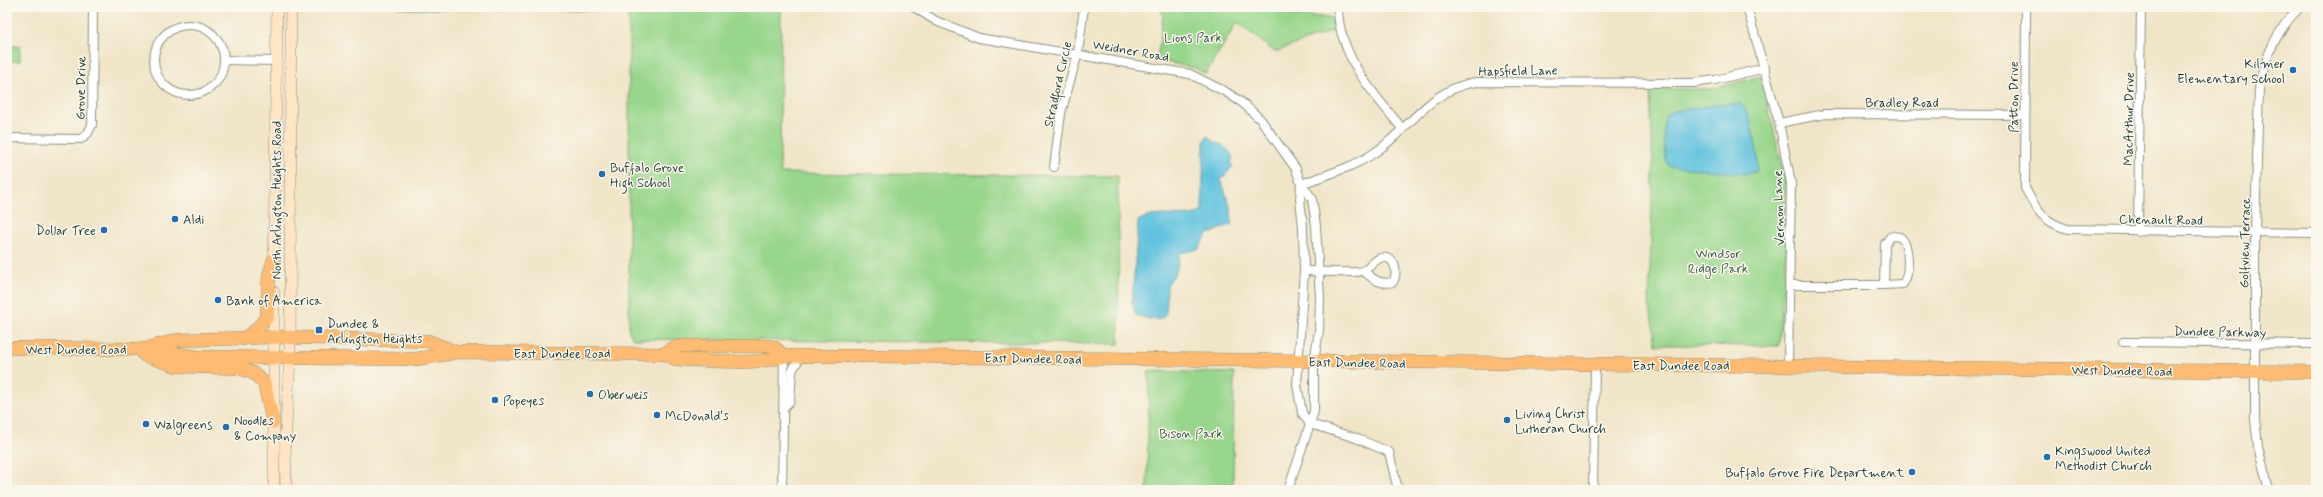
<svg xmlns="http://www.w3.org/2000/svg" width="2323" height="497" font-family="Mynerve,sans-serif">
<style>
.green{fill:#98d68b;stroke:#5c8a60}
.water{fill:#60c2de;stroke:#408089}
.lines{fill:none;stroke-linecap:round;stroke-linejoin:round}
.street-casing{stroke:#88917e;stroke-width:10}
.secondary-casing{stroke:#88917e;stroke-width:12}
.primary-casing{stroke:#88917e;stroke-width:14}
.street{stroke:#fff;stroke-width:8}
.secondary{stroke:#ffe4c6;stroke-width:11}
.primary{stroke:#febb71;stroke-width:13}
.poi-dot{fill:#1f6fb2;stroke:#fbf7ec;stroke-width:1.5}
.labels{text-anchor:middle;stroke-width:3;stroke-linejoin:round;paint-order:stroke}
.park-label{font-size:13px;fill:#375c45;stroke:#fbf7ec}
.street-label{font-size:13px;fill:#1f3d34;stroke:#fbf7ec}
.poi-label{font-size:13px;fill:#1f3d34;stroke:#fbf7ec;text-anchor:start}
</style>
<rect width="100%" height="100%" fill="#fbf7ec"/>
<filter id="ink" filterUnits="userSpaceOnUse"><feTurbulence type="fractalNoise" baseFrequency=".025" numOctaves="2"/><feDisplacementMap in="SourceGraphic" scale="8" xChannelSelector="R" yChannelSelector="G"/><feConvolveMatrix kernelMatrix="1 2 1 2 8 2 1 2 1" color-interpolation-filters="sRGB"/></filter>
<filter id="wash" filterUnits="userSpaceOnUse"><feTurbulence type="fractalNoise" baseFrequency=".012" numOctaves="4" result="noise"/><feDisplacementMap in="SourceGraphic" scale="16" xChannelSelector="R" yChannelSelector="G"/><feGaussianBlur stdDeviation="0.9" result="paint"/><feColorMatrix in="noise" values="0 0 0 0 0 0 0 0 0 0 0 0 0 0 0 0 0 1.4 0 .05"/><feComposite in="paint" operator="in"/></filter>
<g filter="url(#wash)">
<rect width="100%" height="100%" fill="#f1e5c8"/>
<!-- green -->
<g class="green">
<polygon points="397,7 781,7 780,173 1118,176 1119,344 633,339 629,332 629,20 625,11 410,9"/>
<polygon points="1160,7 1283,7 1291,15 1334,18 1332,31 1275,52 1237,22 1206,74 1194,68 1157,60 1163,16"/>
<rect x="8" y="46" width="12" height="15"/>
<polygon points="1761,76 1786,183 1786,262 1779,346 1656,345 1649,301 1653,172 1650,89 1711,89"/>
<polygon points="1149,371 1234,373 1233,490 1147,490"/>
</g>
<!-- water -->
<g class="water">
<path d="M1722 104H1741C1750 110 1762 163 1756 172L1745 174 1669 166C1663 157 1663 125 1666 115L1673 111Z"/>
<path d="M1208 136C1217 147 1224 140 1233 158L1231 163 1233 166 1221 180 1231 209 1232 224 1207 235 1199 249 1180 253C1178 259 1179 265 1176 271 1174 277 1168 281 1167 287 1166 314 1172 327 1136 315L1132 303 1138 221C1156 209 1190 221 1202 211L1204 143 1206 137Z"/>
</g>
</g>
<g filter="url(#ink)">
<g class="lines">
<!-- street casing -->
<g class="street-casing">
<g id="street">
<polyline points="914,7 936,21 979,38 1190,74 1226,92 1244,104 1261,120 1296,169 1301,184 1312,198 1316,226 1320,298 1319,331 1314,361 1314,411 1310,424 1302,413 1297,385 1304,271 1303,227 1300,199 1301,184"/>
<path d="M1338 7C1338 54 1373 94 1402 128"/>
<polyline points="1747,7 1779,123 1791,183 1788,366"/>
<path d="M2026 7 2025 188C2037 211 2043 222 2068 229L2316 233"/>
<circle cx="189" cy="60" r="35"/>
<polyline points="224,60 276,61"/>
<polyline points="1779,123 1825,114 2025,115"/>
<polyline points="7,138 81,139 88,133 92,125 93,7"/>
<polyline points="1054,167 1061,113 1078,53 1084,7"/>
<path d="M1301 184C1326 175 1355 167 1377 151 1412 126 1430 89 1476 82L1693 83 1715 80 1765 68"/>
<polyline points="2138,231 2141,7"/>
<path d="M1894 236 1900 237C1910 244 1910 274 1903 284L1884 285 1885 244 1890 237Z"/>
<path d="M1304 271C1315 271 1354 274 1363 271 1372 267 1376 255 1387 258 1397 261 1397 275 1393 282 1380 285 1373 279 1363 271"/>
<polyline points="1791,285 1884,285"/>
<polyline points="2123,342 2316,344"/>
<polyline points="785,406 790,401 792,371 801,356"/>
<polyline points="782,490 784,356"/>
<polyline points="1288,490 1310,424 1356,438 1389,452 1398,490"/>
<polyline points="1593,490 1595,365"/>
<path d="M2269 490 2258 447 2255 419V233L2259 87C2265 58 2278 28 2300 7"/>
</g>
</g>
<!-- secondary casing -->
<g class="secondary-casing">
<g id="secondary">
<polyline points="274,266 277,7"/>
<polyline points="274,292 274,490"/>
<polyline points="286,490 285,443 290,358 291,7"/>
</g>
</g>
<!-- primary casing -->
<g class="primary-casing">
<g id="primary">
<polyline points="243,339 254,332 267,317 269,275 274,259"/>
<polyline points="151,347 178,340 274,337 428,341 456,352"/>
<path d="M7 348 144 349 198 357 417 359 458 352 666 354 676 359C705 360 758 366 784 356H870L2316 372"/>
<polyline points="666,354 670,349 681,346 769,346 774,347 784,356"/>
<polyline points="144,355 177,366 240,368 255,374 264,383 273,422"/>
</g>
</g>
<!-- street -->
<use href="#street" class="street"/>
<!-- secondary -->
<use href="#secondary" class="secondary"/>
<!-- primary -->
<use href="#primary" class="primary"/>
</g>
</g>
<!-- markers -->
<g class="poi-dot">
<circle cx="2293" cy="70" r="4"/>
<circle cx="602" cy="174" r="4"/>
<circle cx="175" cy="219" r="4"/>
<circle cx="104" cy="230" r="4"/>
<circle cx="218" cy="300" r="4"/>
<rect x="315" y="326" width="8" height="8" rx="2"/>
<circle cx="590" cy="394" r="4"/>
<circle cx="495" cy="400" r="4"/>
<circle cx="657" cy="415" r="4"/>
<circle cx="1507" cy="420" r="4"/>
<circle cx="146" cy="424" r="4"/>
<circle cx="226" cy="427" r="4"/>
<circle cx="2047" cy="457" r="4"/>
<circle cx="1912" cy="472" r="4"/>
</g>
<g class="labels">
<!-- park labels -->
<g class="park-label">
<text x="1193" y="42">Lions Park</text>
<text x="1718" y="258">Windsor<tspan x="1718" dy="15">Ridge Park</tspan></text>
<text x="1191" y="438">Bison Park</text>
</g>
<!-- street labels -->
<g class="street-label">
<text transform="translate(1131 50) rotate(10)" y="5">Weidner Road</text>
<text transform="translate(1518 70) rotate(-1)" y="5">Hapsfield Lane</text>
<text transform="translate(1057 84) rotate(-77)" y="5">Stradford Circle</text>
<text transform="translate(80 88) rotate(-89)" y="5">Grove Drive</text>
<text transform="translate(2013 97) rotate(-90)" y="5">Patton Drive</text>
<text x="1902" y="107">Bradley Road</text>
<text transform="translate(2128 119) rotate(-89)" y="5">MacArthur Drive</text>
<text transform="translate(276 200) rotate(-90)" y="5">North Arlington Heights Road</text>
<text transform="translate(1778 208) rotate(-92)" y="5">Vernon Lane</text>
<text transform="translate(2161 219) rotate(1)" y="5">Chenault Road</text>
<text transform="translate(2244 243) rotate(-89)" y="5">Golfview Terrace</text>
<text transform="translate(2220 331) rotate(1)" y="5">Dundee Parkway</text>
<text x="76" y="354">West Dundee Road</text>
<text x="562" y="358">East Dundee Road</text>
<text transform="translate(1033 358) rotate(1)" y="5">East Dundee Road</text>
<text transform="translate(1357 362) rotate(1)" y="5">East Dundee Road</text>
<text x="1681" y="370">East Dundee Road</text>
<text transform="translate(2122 370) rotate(1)" y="5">West Dundee Road</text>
</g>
<!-- poi labels -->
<g class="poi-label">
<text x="2285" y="68" text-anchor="end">Kilmer<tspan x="2285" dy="15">Elementary School</tspan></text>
<text x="610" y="172">Buffalo Grove<tspan x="610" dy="15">High School</tspan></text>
<text x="183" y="224">Aldi</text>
<text x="96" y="235" text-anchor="end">Dollar Tree</text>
<text x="226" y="305">Bank of America</text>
<text x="327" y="328">Dundee &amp;<tspan x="327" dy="15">Arlington Heights</tspan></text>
<text x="598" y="399">Oberweis</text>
<text x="503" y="405">Popeyes</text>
<text x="1515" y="418">Living Christ<tspan x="1515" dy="15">Lutheran Church</tspan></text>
<text x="665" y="420">McDonald's</text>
<text x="234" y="425">Noodles<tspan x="234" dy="15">&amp; Company</tspan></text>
<text x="154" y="429">Walgreens</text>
<text x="2055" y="455">Kingswood United<tspan x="2055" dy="15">Methodist Church</tspan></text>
<text x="1904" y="477" text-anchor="end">Buffalo Grove Fire Department</text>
</g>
</g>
<!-- margin -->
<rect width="2323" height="497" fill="none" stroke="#fbf7ec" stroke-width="24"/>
</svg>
